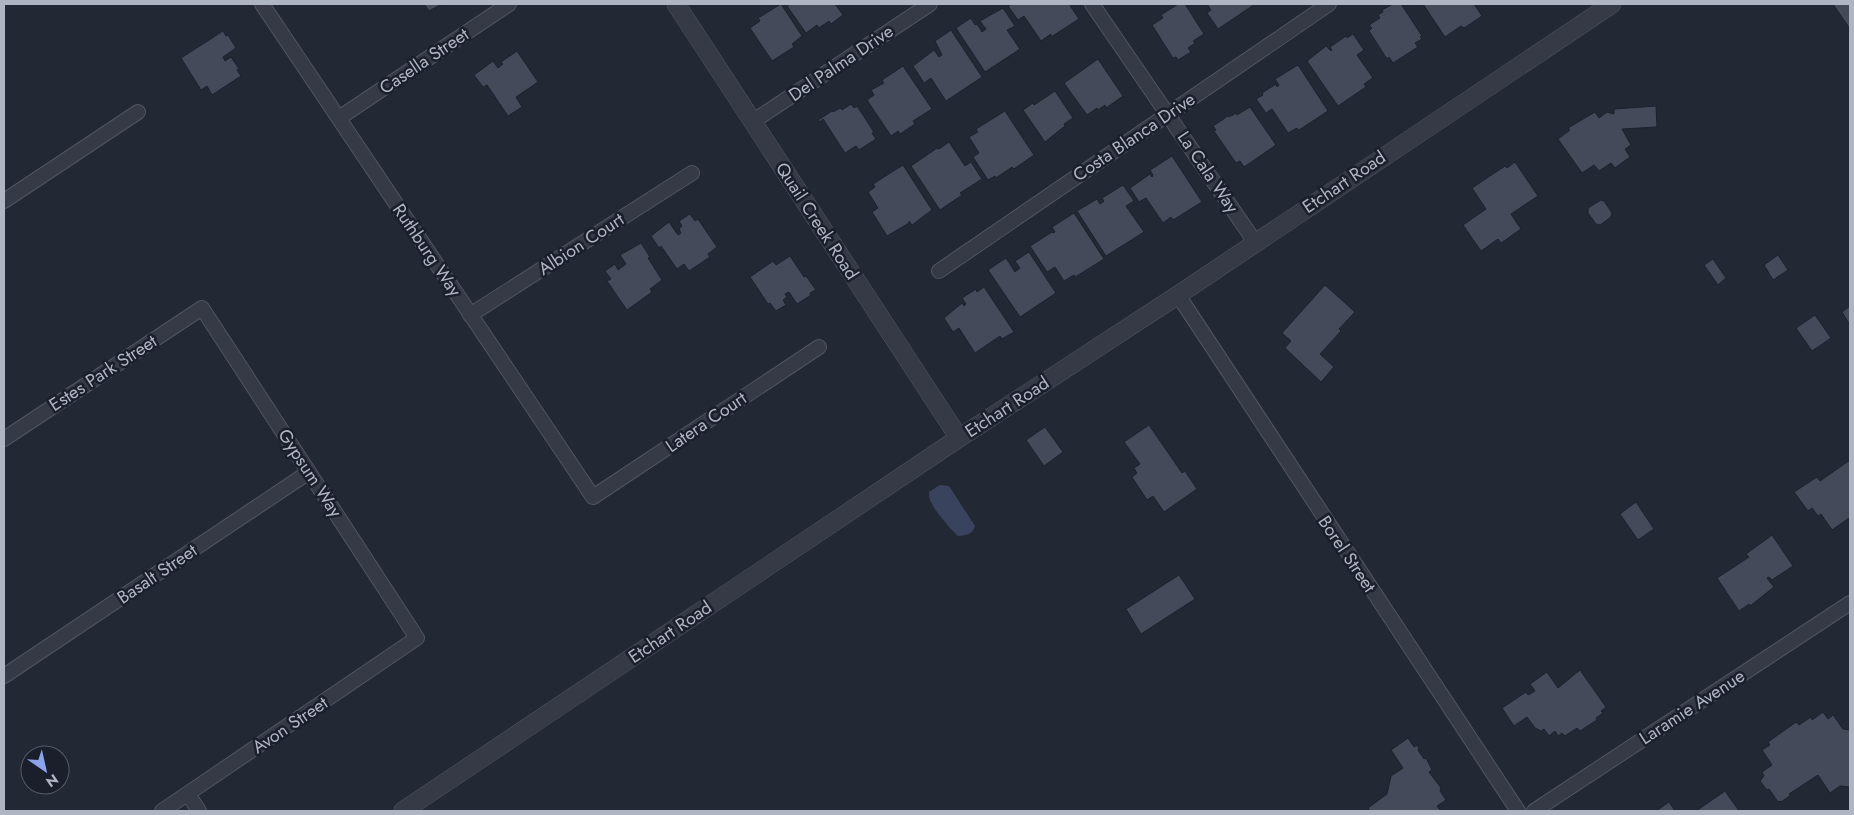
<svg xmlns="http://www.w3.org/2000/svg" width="1854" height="815" font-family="Jost,sans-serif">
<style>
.water{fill:#39435d}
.building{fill:#444a5a;stroke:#1d212d}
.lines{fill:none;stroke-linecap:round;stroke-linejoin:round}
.minor-casing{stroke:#505561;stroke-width:16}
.tertiary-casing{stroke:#505561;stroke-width:19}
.minor{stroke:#363a46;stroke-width:14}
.tertiary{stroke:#363a46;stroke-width:18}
.labels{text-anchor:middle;stroke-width:5;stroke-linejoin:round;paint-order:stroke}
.street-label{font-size:18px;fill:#b0b5c3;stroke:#1b1f2b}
</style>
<rect width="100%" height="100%" fill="#232835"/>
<!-- water -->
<path class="water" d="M940 485 949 486 975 526C972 535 967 535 958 536 949 527 927 504 929 492Z"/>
<!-- building -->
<g class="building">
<polygon points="424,4 442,4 429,11"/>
<polygon points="781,4 802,36 792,44 794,47 772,61 750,28 760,21 758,18"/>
<polygon points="790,4 835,4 843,15 831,24 829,21 819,28 817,25 806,33 787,6"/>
<polygon points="1012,4 1069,4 1079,19 1051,37 1051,34 1041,41 1024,16 1018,20 1008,6"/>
<polygon points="1178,4 1185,4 1204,34 1193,41 1195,43 1188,48 1191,52 1178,60 1176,57 1173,58 1152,25 1163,18 1161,15"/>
<polygon points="1207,4 1255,4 1218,29 1207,13 1211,10"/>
<polygon points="1393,4 1401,4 1422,36 1420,37 1422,39 1415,43 1418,47 1393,63 1389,57 1387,59 1369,31 1372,28 1369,25 1380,18 1378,15 1383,12 1382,10"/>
<polygon points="1423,4 1474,4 1482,16 1464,28 1461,26 1445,37"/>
<polygon points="1833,4 1850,4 1850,29"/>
<polygon points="1003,8 1015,26 1007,30 1020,49 985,72 956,28 971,18 975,25 977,24 982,32 986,29 980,21"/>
<polygon points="951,30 982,77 946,101 931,78 924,83 913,66 934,50 939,57 942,55 935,41"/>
<polygon points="223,31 226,36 228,35 236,48 223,57 225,61 231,57 239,69 237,70 241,76 212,95 207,86 201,90 181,58"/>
<polygon points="1353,34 1364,50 1357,55 1373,78 1364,84 1366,87 1338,106 1307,61 1326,46 1331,51 1332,50 1330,47 1346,36 1347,38"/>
<polygon points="517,51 538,82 516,97 522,107 508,116 487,85 483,87 474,75 493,61 498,68 503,64 501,62"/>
<polygon points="1098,59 1123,96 1106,108 1105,105 1098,110 1097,108 1087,115 1064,83"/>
<polygon points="1298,65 1328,111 1299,130 1297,128 1288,133 1272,109 1266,113 1256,99 1263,95 1262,93 1276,84 1277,87 1279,85 1275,79"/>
<polygon points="903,66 932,109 913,121 915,124 900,134 898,131 891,136 867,100 874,95 871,90 884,83 882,80"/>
<polygon points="1055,91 1073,118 1064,124 1065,126 1045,142 1023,110 1033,103 1034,105"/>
<polygon points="851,104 854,108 857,106 874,132 872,133 876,139 859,150 856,146 845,153 823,119 819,122 818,120 832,111 833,112 840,108 842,110"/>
<polygon points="1656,106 1657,127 1622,129 1631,145 1625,149 1630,157 1615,168 1611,163 1599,171 1594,165 1582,173 1558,139 1570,130 1568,128 1595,112 1599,118 1607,112 1614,114 1614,109"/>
<polygon points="1250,107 1276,145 1244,167 1240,161 1236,163 1214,131 1216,130 1213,126 1228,116 1229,117 1236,113 1237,115"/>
<polygon points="1005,111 1034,155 1014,169 1012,167 996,178 995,176 988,180 973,157 979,153 969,137 978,132 976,129"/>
<polygon points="949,142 965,166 971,162 982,179 960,193 962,195 940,210 911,166 937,148 939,149"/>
<polygon points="1172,156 1202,202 1173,220 1171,217 1163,223 1146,198 1139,202 1130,188 1150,174 1152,177 1153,175 1150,170"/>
<polygon points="1515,162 1538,196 1511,214 1521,229 1501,243 1498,239 1481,251 1463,225 1486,209 1472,188 1505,166 1507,168"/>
<polygon points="903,165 932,210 912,225 909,221 909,223 887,236 872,212 878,208 868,192 875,187 873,184"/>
<polygon points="1123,185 1134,201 1126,206 1144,232 1106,256 1077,211 1097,199 1100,204 1104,201 1102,198"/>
<polygon points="1601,200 1604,201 1612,213 1611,217 1600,225 1596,224 1588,213 1588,208"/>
<polygon points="1074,213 1104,259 1075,277 1074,275 1064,281 1055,267 1047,272 1030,246 1052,232 1053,233 1055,232 1052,227"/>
<polygon points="690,214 695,221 698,219 717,247 708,254 710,257 689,271 684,264 677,269 661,246 659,248 651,236 669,222 678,235 681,233 679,229 682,226 679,221"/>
<polygon points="641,243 650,257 648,258 662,280 650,289 652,292 627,310 607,281 611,279 605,271 615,264 618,270 626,264 620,255"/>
<polygon points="1029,252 1056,293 1020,317 988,270 1006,258 1015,272 1020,268 1015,261"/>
<polygon points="1778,255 1788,270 1773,280 1764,265"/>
<polygon points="790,256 804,277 806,276 816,290 810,293 811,295 797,304 789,292 785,294 787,297 783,300 786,305 776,311 770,303 768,304 750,277 773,261 776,265"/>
<polygon points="1713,259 1726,278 1718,285 1704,265"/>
<polygon points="1325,285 1355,312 1339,329 1341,331 1320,354 1334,367 1321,382 1285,348 1291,341 1282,333"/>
<polygon points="984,287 1014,332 1002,339 1000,336 975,353 959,328 953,332 944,318 962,303 964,306 966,304 962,298 976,289 977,292"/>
<polygon points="1850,306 1850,325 1842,312"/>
<polygon points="1815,315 1831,338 1812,351 1796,328"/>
<polygon points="1149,425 1182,473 1185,471 1197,489 1164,512 1153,496 1147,500 1132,477 1137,473 1134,468 1140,464 1124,442"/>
<polygon points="1045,427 1063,452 1044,466 1026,440"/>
<polygon points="1850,460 1850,520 1849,518 1832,530 1821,514 1818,516 1812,508 1808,511 1794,492 1817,477 1820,481"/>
<polygon points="1636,502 1654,529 1638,540 1620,514"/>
<polygon points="1772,535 1793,566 1772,580 1769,577 1767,578 1774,587 1750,606 1749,604 1739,611 1717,578 1749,557 1746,554"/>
<polygon points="1179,575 1195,599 1141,634 1126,609"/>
<polygon points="1580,670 1606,707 1601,711 1603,713 1596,718 1597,720 1580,731 1577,728 1565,736 1562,733 1558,736 1555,731 1549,736 1544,729 1541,731 1535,728 1527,717 1514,726 1502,708 1526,692 1528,695 1535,691 1530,684 1547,672 1558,688"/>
<polygon points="1823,712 1828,719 1833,715 1843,729 1850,730 1850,787 1840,786 1830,793 1818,775 1789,794 1791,795 1781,802 1780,801 1778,802 1769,789 1767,790 1760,781 1764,776 1762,772 1772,765 1762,750 1770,745 1768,742 1796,722 1799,725 1811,717 1812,720"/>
<polygon points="1408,738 1414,747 1417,745 1419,749 1418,750 1424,759 1426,758 1432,770 1429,772 1441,788 1440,791 1446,800 1437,806 1441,811 1367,811 1369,810 1368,808 1387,794 1391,776 1403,768 1391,750"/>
<polygon points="1725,791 1739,811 1696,811"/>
<polygon points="1669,802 1675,811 1656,811"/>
</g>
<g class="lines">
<!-- minor casing -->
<g class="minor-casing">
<g id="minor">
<polyline points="262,4 593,497 819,347"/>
<polyline points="1092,4 1255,242"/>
<polyline points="339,118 509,4"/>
<polyline points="752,122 930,4"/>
<polyline points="4,201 138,112"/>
<polyline points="939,271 1329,4"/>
<polyline points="1178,295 1518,811"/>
<polyline points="470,315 692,173"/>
<polyline points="4,439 202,308 417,638 162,811"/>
<polyline points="4,676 309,472"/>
<polyline points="188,794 199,811"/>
<polyline points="1534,811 1850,603"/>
</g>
</g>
<!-- tertiary casing -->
<g class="tertiary-casing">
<g id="tertiary">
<polyline points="676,4 959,438"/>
<polyline points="403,811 959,438 1178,295 1612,4"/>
</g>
</g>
<!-- minor -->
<use href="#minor" class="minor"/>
<!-- tertiary -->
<use href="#tertiary" class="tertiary"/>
</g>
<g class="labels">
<!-- street labels -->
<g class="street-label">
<text transform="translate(424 61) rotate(-34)" y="6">Casella Street</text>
<text transform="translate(841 63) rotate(-34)" y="6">Del Palma Drive</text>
<text transform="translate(1134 137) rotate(-34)" y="6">Costa Blanca Drive</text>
<text transform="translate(1208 172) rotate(56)" y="6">La Cala Way</text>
<text transform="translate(1344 182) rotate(-34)" y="6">Etchart Road</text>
<text transform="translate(817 221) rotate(57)" y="6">Quail Creek Road</text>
<text transform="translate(581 244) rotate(-33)" y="6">Albion Court</text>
<text transform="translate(427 250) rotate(56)" y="6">Ruthburg Way</text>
<text transform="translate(103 373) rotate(-33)" y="6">Estes Park Street</text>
<text transform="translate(1007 407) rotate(-33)" y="6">Etchart Road</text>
<text transform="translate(706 422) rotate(-34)" y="6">Latera Court</text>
<text transform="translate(310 473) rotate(57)" y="6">Gypsum Way</text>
<text transform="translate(1347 554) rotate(56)" y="6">Borel Street</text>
<text transform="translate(157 574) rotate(-34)" y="6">Basalt Street</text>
<text transform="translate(670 632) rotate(-34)" y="6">Etchart Road</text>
<text transform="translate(1692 707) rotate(-33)" y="6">Laramie Avenue</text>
<text transform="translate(290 725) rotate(-34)" y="6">Avon Street</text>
</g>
</g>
<!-- border -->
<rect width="1854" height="815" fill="none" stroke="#b0b5c3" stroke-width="10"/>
<!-- north arrow -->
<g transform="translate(45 770) rotate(146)"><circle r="24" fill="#1b1f2b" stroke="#575b68"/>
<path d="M0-4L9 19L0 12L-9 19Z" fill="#8ca2ec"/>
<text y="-8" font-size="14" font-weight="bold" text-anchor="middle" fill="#b0b5c3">N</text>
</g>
</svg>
